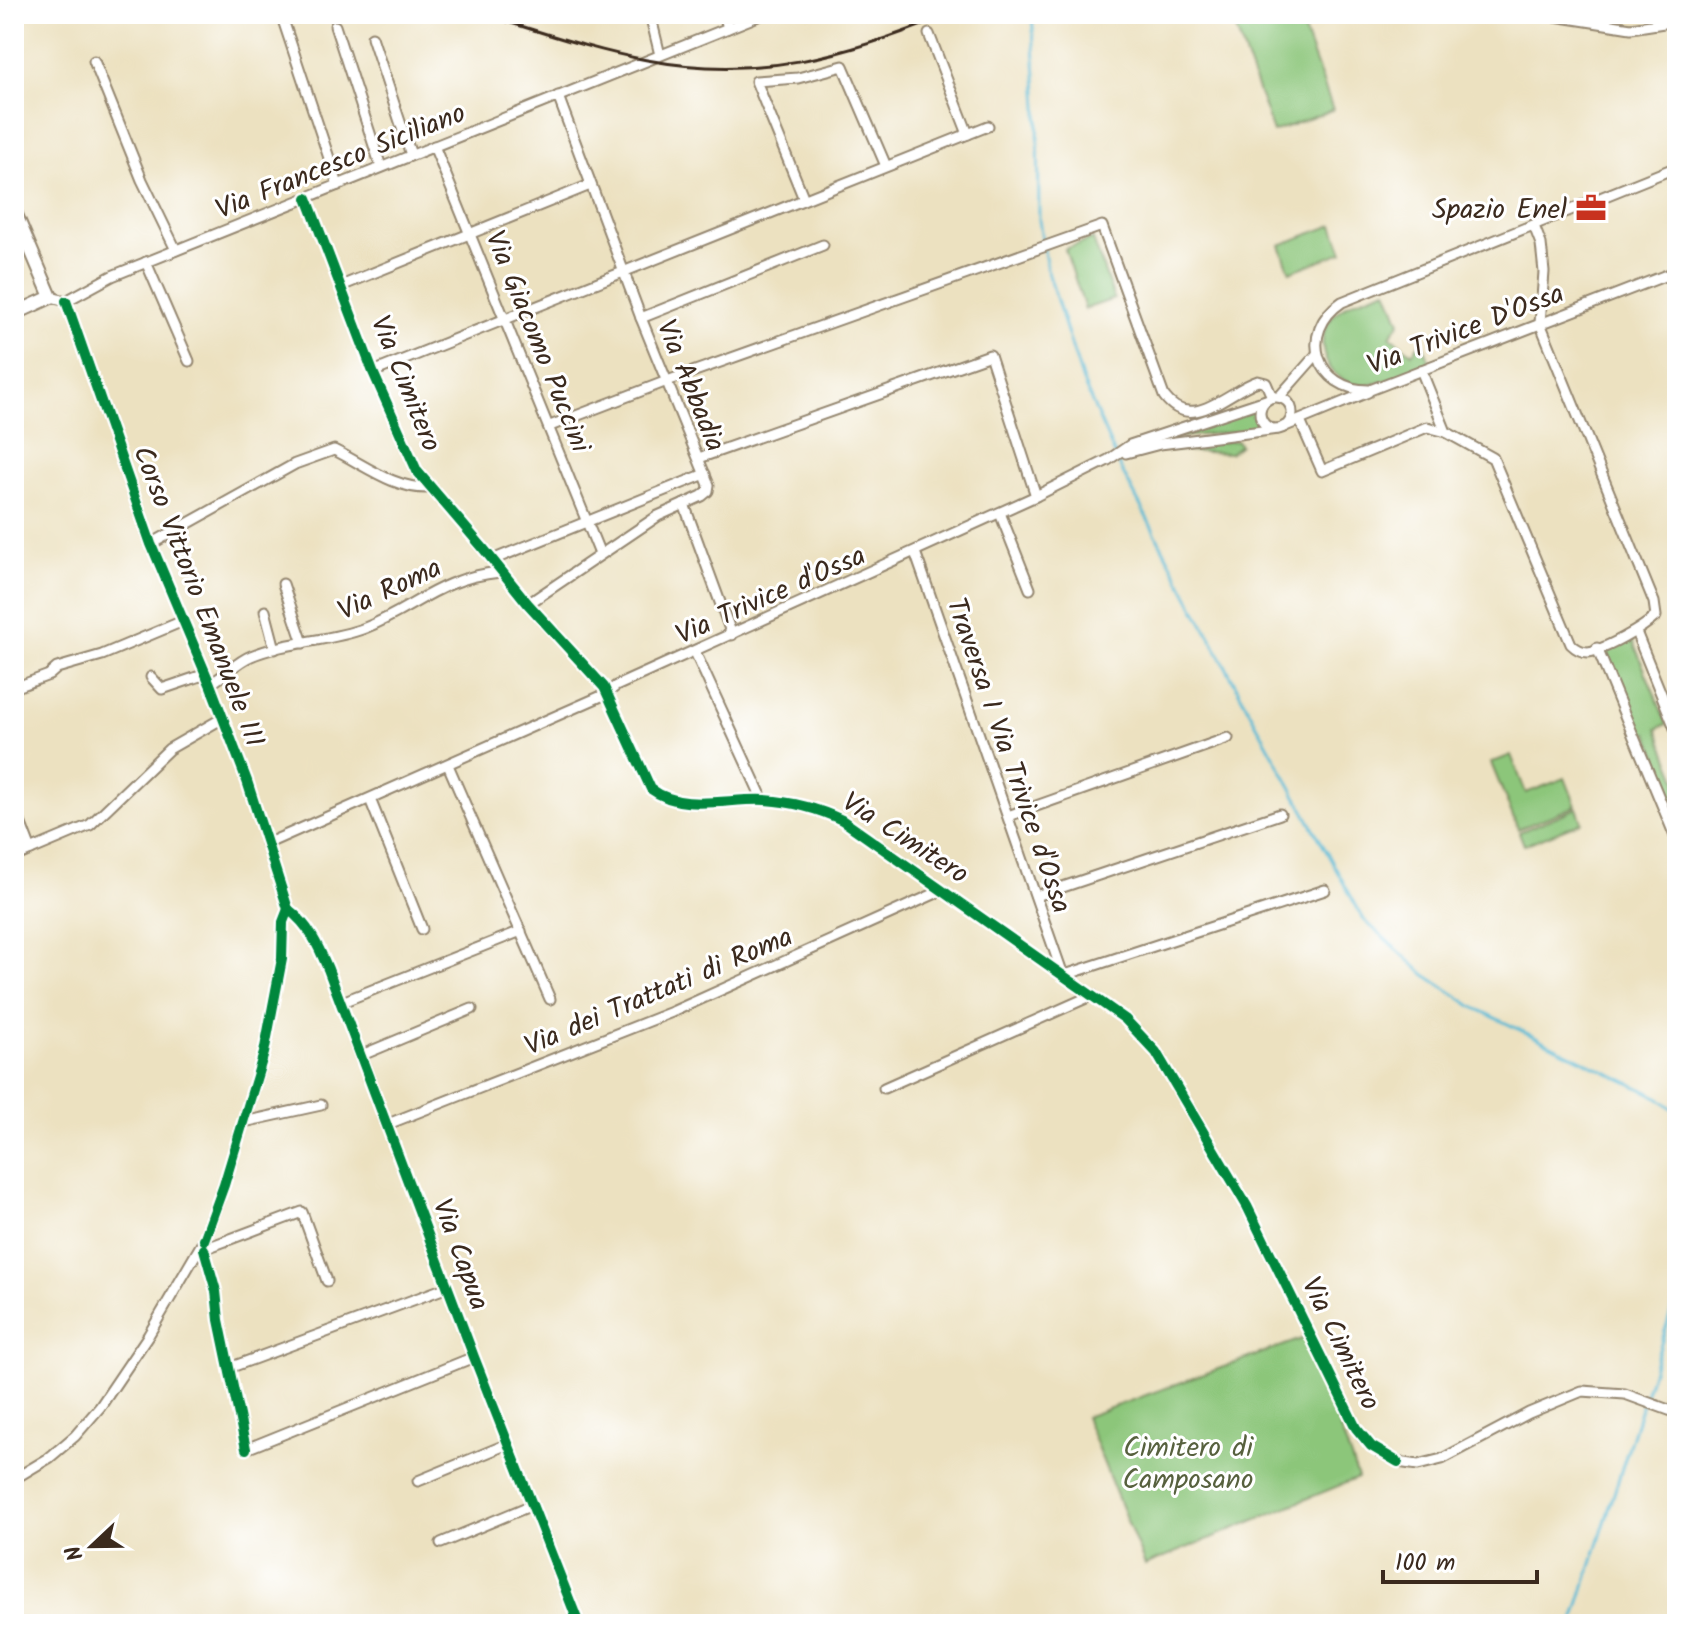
<svg xmlns="http://www.w3.org/2000/svg" width="1691" height="1638" font-family="Kalam,sans-serif">
<style>
.green{fill:#8cc67a;stroke:#64784c;stroke-width:2}
.lines{fill:none;stroke-linecap:round;stroke-linejoin:round}
.stream{stroke:#54b8d3;stroke-width:3}
.minor-casing{stroke:#94866f;stroke-width:13}
.tertiary-casing{stroke:#94866f;stroke-width:16}
.minor{stroke:#fff;stroke-width:9}
.tertiary{stroke:#fff;stroke-width:12}
.rail{stroke:#3b2a1e;stroke-width:3}
.cycleway-casing{stroke:#fff;stroke-width:15}
.cycleway{stroke:#00873e;stroke-width:10}
.labels{text-anchor:middle;stroke-width:6;stroke-linejoin:round;paint-order:stroke}
.street-label{font-size:28px;fill:#3b2a1e;stroke:#fff}
.poi-label{font-size:28px;fill:#3b2a1e;stroke:#fff;text-anchor:end}
.park-label{font-size:28px;fill:#57613e;stroke:#fff}
</style>
<rect width="100%" height="100%" fill="#fff"/>
<filter id="ink" filterUnits="userSpaceOnUse"><feTurbulence type="fractalNoise" baseFrequency=".0125" numOctaves="2"/><feDisplacementMap in="SourceGraphic" scale="16" xChannelSelector="R" yChannelSelector="G"/><feConvolveMatrix kernelMatrix="1 2 1 2 8 2 1 2 1" color-interpolation-filters="sRGB"/></filter>
<filter id="wash" filterUnits="userSpaceOnUse"><feTurbulence type="fractalNoise" baseFrequency=".006" numOctaves="4" result="noise"/><feDisplacementMap in="SourceGraphic" scale="32" xChannelSelector="R" yChannelSelector="G"/><feGaussianBlur stdDeviation="1.8" result="paint"/><feColorMatrix in="noise" values="0 0 0 0 0 0 0 0 0 0 0 0 0 0 0 0 0 1.4 0 .05"/><feComposite in="paint" operator="in"/></filter>
<g filter="url(#wash)">
<rect width="100%" height="100%" fill="#ece1c0"/>
<!-- green -->
<g class="green">
<polygon points="1276,14 1298,14 1333,110 1273,132 1236,29"/>
<polygon points="1333,225 1343,252 1290,272 1280,245"/>
<polygon points="1093,239 1114,299 1085,309 1065,249"/>
<path d="M1387 289 1400 322 1390 336 1412 353 1422 341 1430 362C1409 370 1382 387 1359 385 1320 380 1310 330 1341 309 1354 299 1372 295 1387 289Z"/>
<polygon points="1256,410 1257,430 1179,437 1178,433"/>
<polygon points="1231,441 1237,441 1240,445 1230,453 1156,450"/>
<polygon points="1632,639 1667,724 1657,729 1677,779 1677,825 1663,791 1670,788 1648,733 1640,736 1605,650"/>
<polygon points="1511,755 1526,793 1565,778 1576,806 1518,829 1491,763"/>
<polygon points="1577,808 1582,822 1524,845 1519,832"/>
<polygon points="1307,1337 1358,1478 1145,1565 1085,1417"/>
</g>
<g class="lines">
<!-- stream -->
<g class="stream">
<polyline points="1032,14 1038,107 1039,220 1047,269 1083,382 1122,471 1251,714 1364,920 1424,974 1475,1008 1660,1098 1677,1113"/>
<polyline points="1573,1624 1677,1293"/>
</g>
</g>
</g>
<g filter="url(#ink)">
<g class="lines">
<!-- minor casing -->
<g class="minor-casing">
<g id="minor">
<polyline points="281,14 338,185"/>
<polyline points="650,14 660,55"/>
<polyline points="724,14 728,28"/>
<polyline points="1542,14 1631,28 1677,21"/>
<polyline points="335,26 381,167"/>
<polyline points="929,34 968,134"/>
<polyline points="372,37 411,155"/>
<polyline points="94,61 142,180 176,250"/>
<polyline points="434,146 600,554"/>
<path d="M1677 167 1342 302C1297 332 1316 391 1370 390L1677 271"/>
<path d="M307 198 373 372 417 471 483 548 528 604 604 687 651 789C683 813 728 798 765 800 793 802 817 808 842 820L1125 1019 1156 1052 1247 1206 1350 1417 1363 1438 1379 1452 1398 1462 1418 1465 1442 1459 1529 1413 1582 1391 1625 1394 1677 1413"/>
<polyline points="804,199 756,81 798,78 843,66 886,166"/>
<polyline points="146,262 189,361"/>
<polyline points="341,286 590,185"/>
<polyline points="51,297 66,301 112,276 763,14"/>
<polyline points="66,301 151,544 210,684 247,781 288,909"/>
<polyline points="641,318 823,245"/>
<path d="M1421 370 1446 432 1493 458 1571 644C1575 648 1581 652 1588 652 1605 650 1643 628 1656 616L1654 602 1540 323 1544 272 1541 244 1534 226"/>
<polyline points="373,372 988,126"/>
<polyline points="1279,397 1317,354"/>
<circle cx="1276" cy="413" r="16"/>
<polyline points="1300,421 1322,471 1427,427 1446,432"/>
<path d="M550 426 667 381 1102 226 1164 396C1192 434 1227 391 1258 381L1266 383 1272 397"/>
<polyline points="1283,427 1368,392"/>
<polyline points="1126,453 1160,444 1278,429"/>
<polyline points="699,458 990,355 1036,496"/>
<polyline points="684,504 732,635"/>
<polyline points="1000,513 1030,589"/>
<path d="M151 544 295 464 334 450C365 465 394 489 429 488"/>
<polyline points="915,552 1062,972"/>
<polyline points="492,560 705,474"/>
<polyline points="283,584 303,643"/>
<polyline points="528,604 658,516 702,496 708,491 709,485 641,318 558,96"/>
<polyline points="265,611 275,649"/>
<polyline points="1636,632 1677,733"/>
<polyline points="1597,648 1677,841"/>
<polyline points="695,652 763,800"/>
<polyline points="151,677 162,689 206,674"/>
<path d="M210 684C225 676 236 662 251 656 287 641 328 642 365 628 417 607 439 578 500 572"/>
<polyline points="14,688 49,675 57,668 102,655 183,621"/>
<polyline points="448,765 550,999"/>
<polyline points="370,799 422,929"/>
<polyline points="14,806 31,850"/>
<polyline points="1008,816 1228,738"/>
<polyline points="266,844 606,694 616,686 1036,496 1108,460 1130,445 1266,400"/>
<polyline points="14,857 90,825 169,749 223,718"/>
<polyline points="1036,896 1280,814"/>
<path d="M288 909C309 925 318 945 328 969L474 1357 579 1624"/>
<polyline points="1065,975 1325,890"/>
<polyline points="342,1002 521,931"/>
<polyline points="362,1055 472,1009"/>
<polyline points="884,1088 1093,995"/>
<polyline points="244,1122 321,1105"/>
<polyline points="388,1124 672,1012 943,890"/>
<polyline points="204,1243 205,1256 216,1291 219,1320 246,1449 474,1357"/>
<polyline points="204,1249 302,1212 327,1281"/>
<polyline points="229,1368 448,1287"/>
<polyline points="14,1479 49,1458 75,1436 100,1407 148,1336 204,1240 224,1185 264,1053 282,959 283,922 288,909"/>
<polyline points="418,1481 508,1444"/>
<polyline points="441,1543 532,1505"/>
</g>
</g>
<!-- tertiary casing -->
<g class="tertiary-casing">
<polyline id="tertiary" points="14,210 51,297 14,314"/>
</g>
<!-- minor -->
<use href="#minor" class="minor"/>
<!-- tertiary -->
<use href="#tertiary" class="tertiary"/>
<!-- rail -->
<path class="rail" d="M482 14C536 30 591 50 647 60 759 81 847 56 950 14"/>
<!-- cycleway casing -->
<g class="cycleway-casing">
<g id="cycleway">
<path d="M307 198 373 372 417 471 483 548 528 604 604 687 651 789C683 813 728 798 765 800 793 802 817 808 842 820L1125 1019 1156 1052 1247 1206 1356 1428 1371 1446 1398 1462"/>
<polyline points="66,301 151,544 210,684 247,781 288,909"/>
<path d="M288 909C309 925 318 945 328 969L474 1357 579 1624"/>
<polyline points="204,1240 224,1185 264,1053 282,959 283,922 288,909"/>
<polyline points="204,1249 216,1291 219,1320 246,1449"/>
</g>
</g>
<!-- cycleway -->
<use href="#cycleway" class="cycleway"/>
</g>
</g>
<!-- icons -->
<defs>
<g id="office-bare" transform="scale(2.4)"><path d="M-6-3h4V-5.5h4V-3h4V5H-6ZM-1-4.5V-3h2v-1.5ZM-6 0V1H6V0Z" fill="#c8321e" stroke="#fff" stroke-width="2.5" paint-order="stroke"/></g>
</defs>
<g fill-rule="evenodd">
<use href="#office-bare" x="1591" y="208"/>
</g>
<g class="labels">
<!-- street labels -->
<g class="street-label">
<text transform="translate(340 160) rotate(-22)" y="10">Via Francesco Siciliano</text>
<text transform="translate(1465 328) rotate(-21)" y="10">Via Trivice D'Ossa</text>
<text transform="translate(539 341) rotate(68)" y="10">Via Giacomo Puccini</text>
<text transform="translate(407 383) rotate(68)" y="10">Via Cimitero</text>
<text transform="translate(692 385) rotate(68)" y="10">Via Abbadia</text>
<text transform="translate(389 588) rotate(-25)" y="10">Via Roma</text>
<text transform="translate(770 594) rotate(-24)" y="10">Via Trivice d'Ossa</text>
<text transform="translate(200 596) rotate(69)" y="10">Corso Vittorio Emanuele III</text>
<text transform="translate(1010 755) rotate(71)" y="10">Traversa I Via Trivice d'Ossa</text>
<text transform="translate(906 837) rotate(33)" y="10">Via Cimitero</text>
<text transform="translate(658 990) rotate(-23)" y="10">Via dei Trattati di Roma</text>
<text transform="translate(462 1254) rotate(70)" y="10">Via Capua</text>
<text transform="translate(1342 1343) rotate(64)" y="10">Via Cimitero</text>
</g>
<!-- poi labels -->
<g class="poi-label">
<text x="1567" y="218">Spazio Enel</text>
</g>
<!-- park labels -->
<g class="park-label">
<text x="1188" y="1456">Cimitero di<tspan x="1188" dy="32">Camposano</tspan></text>
</g>
</g>
<!-- margin -->
<rect width="1691" height="1638" fill="none" stroke="#fff" stroke-width="48"/>
<!-- north arrow -->
<g transform="translate(92 1546) rotate(248)" stroke="#ffffff" stroke-width="6" paint-order="stroke">
<path d="M0-6L14 30L0 20L-14 30Z" fill="#3b2a1e"/>
<text y="-12" font-size="22" font-weight="bold" text-anchor="middle" fill="#3b2a1e">N</text>
</g>
<!-- scale -->
<path d="M1383 1570v12h154v-12" fill="none" stroke="#3b2a1e" stroke-width="4"/>
<text x="1395" y="1570" font-size="24" fill="#3b2a1e" stroke="#ffffff" stroke-width="6" paint-order="stroke">100 m</text>
</svg>
